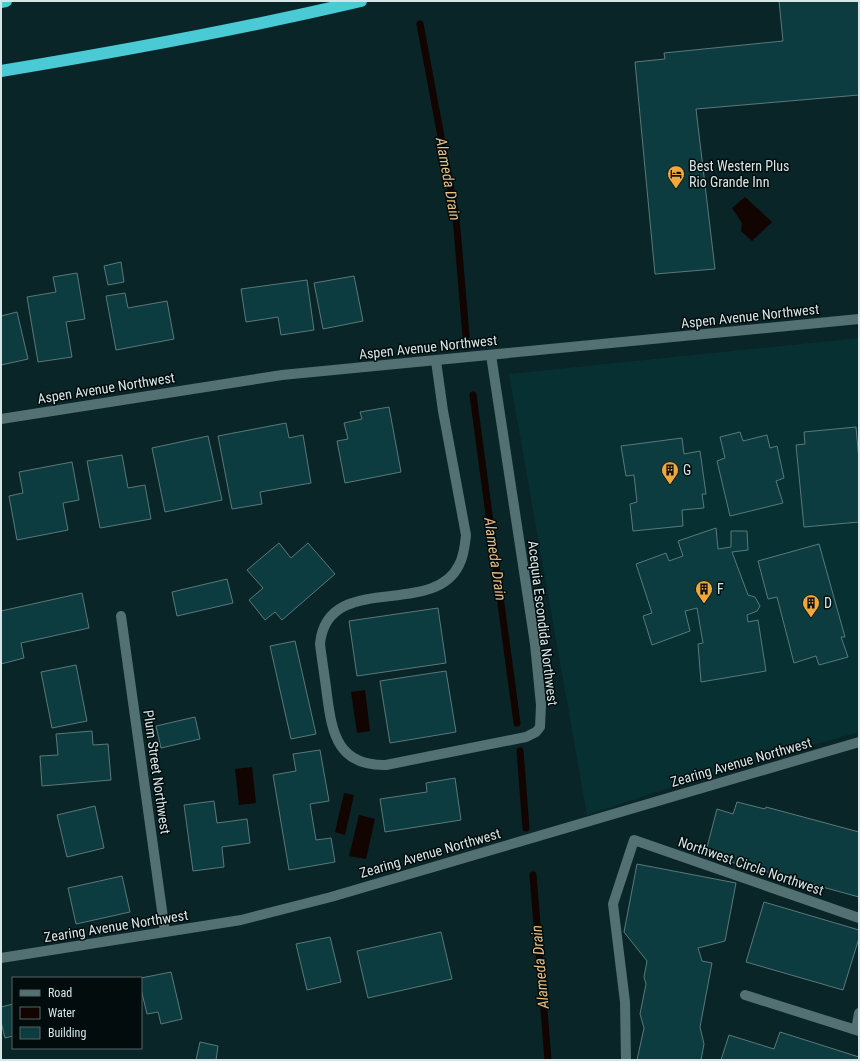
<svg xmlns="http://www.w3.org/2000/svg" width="860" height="1061" font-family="'Roboto Condensed',sans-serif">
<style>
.built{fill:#073033}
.water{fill:#120400}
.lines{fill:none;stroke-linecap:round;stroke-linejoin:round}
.stream{stroke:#120400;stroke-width:7}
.building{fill:#0c3c3f;stroke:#5b787b}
.minor{stroke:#537073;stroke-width:10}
.motorway{stroke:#49cad4;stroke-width:12}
.labels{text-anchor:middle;stroke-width:3;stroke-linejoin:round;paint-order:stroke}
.poi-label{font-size:14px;fill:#d6e6e7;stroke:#030c0d;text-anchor:start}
.street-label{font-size:14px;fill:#d6e6e7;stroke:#030c0d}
.water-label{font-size:15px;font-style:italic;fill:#eabd82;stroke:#030c0d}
</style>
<rect width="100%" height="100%" fill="#092528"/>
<!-- built -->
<polygon class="built" points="859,338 859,732 710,774 587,815 509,374"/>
<!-- water -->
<g class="water">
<polygon points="745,197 772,222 752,241 741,231 742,223 732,208"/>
<polygon points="365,690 370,731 357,733 351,692"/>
<polygon points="252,767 256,803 239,805 235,769"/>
<polygon points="344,793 354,795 345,835 335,832"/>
<polygon points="359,815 375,819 366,859 349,856"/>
</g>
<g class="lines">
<!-- stream -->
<g class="stream">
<polyline points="420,24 456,217 466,336"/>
<polyline points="473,395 517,723"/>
<polyline points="520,751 526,828"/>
<polyline points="533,875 548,1060"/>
</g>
</g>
<!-- building -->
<g class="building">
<polygon points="779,1 859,1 859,95 696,109 715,269 655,274 635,62 665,59 664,53 783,41"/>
<polygon points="121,262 124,282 108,285 104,266"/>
<polygon points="77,273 85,319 66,322 72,357 38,362 27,297 56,292 53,277"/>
<polygon points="354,276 363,321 323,329 314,283"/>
<polygon points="307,280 314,330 281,335 278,317 246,322 241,289"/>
<polygon points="125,293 128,308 167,301 174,339 116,350 106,296"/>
<polygon points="17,312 28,359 1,365 1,316"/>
<polygon points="389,407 401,472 345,483 337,441 348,439 344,423 362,419 360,412"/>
<polygon points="286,423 289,438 303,435 311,483 260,492 262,504 232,509 218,436"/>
<polygon points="856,427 859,461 859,522 804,527 796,445 805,444 804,432"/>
<polygon points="740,432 743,441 767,435 770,448 777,446 784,478 776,481 783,503 730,516 717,461 725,458 720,437"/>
<polygon points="208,436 222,500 165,512 152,448"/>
<polygon points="682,438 684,454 700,451 706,494 702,494 704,508 682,510 683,526 633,531 630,504 637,502 634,475 626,476 621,446"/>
<polygon points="122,455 128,488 145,485 151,519 100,528 87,461"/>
<polygon points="72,462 79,500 63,503 68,530 17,540 9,496 23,493 19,472"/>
<polygon points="716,528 718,549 731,547 731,531 747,531 748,550 732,552 748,595 755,597 760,606 757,611 747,615 748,622 758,620 766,671 701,682 698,644 703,643 697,608 685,611 690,631 652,645 643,616 652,613 636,564 666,553 669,561 683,556 678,541"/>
<polygon points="279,543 291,558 308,543 335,574 282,620 275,612 265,620 249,600 263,588 247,570"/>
<polygon points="819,544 845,637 841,637 848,657 819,665 816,656 794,663 777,597 768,599 758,561"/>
<polygon points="227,579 233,603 177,616 172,592"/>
<polygon points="82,593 89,628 21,643 24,658 1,664 1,611"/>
<polygon points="438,608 446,663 357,676 349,621"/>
<polygon points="295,641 316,734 291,739 270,646"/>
<polygon points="76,665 87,721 52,728 41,672"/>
<polygon points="446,671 456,732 390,743 380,681"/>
<polygon points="195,717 200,739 161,748 156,726"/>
<polygon points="92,731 93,745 108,744 111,780 42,786 40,756 58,755 56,734"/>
<polygon points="320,750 329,801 310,804 316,840 331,838 335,862 289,870 273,775 296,771 293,754"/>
<polygon points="455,778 461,820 385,832 380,799 427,792 426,783"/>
<polygon points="214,801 217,823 247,819 250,843 222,847 224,867 193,871 184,805"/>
<polygon points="737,802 765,809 766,807 859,832 859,897 705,855 717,809 733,814"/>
<polygon points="95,806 104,848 67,857 57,815"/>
<polygon points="637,864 736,883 725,941 698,948 702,961 712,963 700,1027 704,1044 701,1060 637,1060 644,1028 640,1014 646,984 644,977 647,961 624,932"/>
<polygon points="122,876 130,912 76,924 68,888"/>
<polygon points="764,902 859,930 859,938 843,990 746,962"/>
<polygon points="441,932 452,979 368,998 357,951"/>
<polygon points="330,937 341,982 307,990 296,944"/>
<polygon points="171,972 182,1019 161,1024 158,1012 147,1014 141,989 141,978"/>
<polygon points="13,1004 13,1036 5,1038 1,1022 1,1007"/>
<polygon points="780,1032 859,1057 859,1060 721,1060 729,1035 774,1049"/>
<polygon points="200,1042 218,1046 216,1060 196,1060"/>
</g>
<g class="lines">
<!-- minor -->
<g class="minor">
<path d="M436 361 443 411 466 535C465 545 464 556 459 565 433 619 327 570 320 644 322 661 325 678 327 695 332 734 338 766 386 765L526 737 536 732 540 727 541 705 535 644 491 355"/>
<polyline points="1,419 282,375 859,319"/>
<polyline points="121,616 165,932"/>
<polyline points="1,958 241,920 331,897 859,742"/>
<polyline points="745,995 859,1031"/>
<polyline points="856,1030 859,1013"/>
<polyline points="626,1060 625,1002 613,904 634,840 859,918"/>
</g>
<!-- motorway -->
<g class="motorway">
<polyline points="1,2 6,1"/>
<path d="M1 71C122 51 242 29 361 1"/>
</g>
</g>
<!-- icons -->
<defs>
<g id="hotel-pin" transform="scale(0.9)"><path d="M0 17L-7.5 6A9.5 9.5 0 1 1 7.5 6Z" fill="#eea83c" stroke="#030c0d"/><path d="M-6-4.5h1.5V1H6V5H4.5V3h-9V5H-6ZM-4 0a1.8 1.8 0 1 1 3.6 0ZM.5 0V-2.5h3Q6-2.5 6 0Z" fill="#111"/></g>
<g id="building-pin" transform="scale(0.9)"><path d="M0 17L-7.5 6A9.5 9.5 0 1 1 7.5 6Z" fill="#eea83c" stroke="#030c0d"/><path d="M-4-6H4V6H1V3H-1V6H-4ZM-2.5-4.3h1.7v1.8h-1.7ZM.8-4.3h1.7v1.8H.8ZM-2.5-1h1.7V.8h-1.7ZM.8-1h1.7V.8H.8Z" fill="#111"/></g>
</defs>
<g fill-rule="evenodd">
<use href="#hotel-pin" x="676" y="174"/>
<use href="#building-pin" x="670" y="470"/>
<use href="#building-pin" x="704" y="589"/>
<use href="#building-pin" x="811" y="603"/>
</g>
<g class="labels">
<!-- poi labels -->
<g class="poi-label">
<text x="689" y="171">Best Western Plus<tspan x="689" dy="16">Rio Grande Inn</tspan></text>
<text x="683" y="475">G</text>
<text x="717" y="594">F</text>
<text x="824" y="608">D</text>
</g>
<!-- street labels -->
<g class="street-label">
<text transform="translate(750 316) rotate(-6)" y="5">Aspen Avenue Northwest</text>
<text transform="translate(428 347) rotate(-6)" y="5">Aspen Avenue Northwest</text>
<text transform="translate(106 388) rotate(-9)" y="5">Aspen Avenue Northwest</text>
<text transform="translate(543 623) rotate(83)" y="5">Acequia Escondida Northwest</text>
<text transform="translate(741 762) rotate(-16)" y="5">Zearing Avenue Northwest</text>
<text transform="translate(157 772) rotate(82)" y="5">Plum Street Northwest</text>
<text transform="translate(430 853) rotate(-16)" y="5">Zearing Avenue Northwest</text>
<text transform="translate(751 866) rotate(19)" y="5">Northwest Circle Northwest</text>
<text transform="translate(116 926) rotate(-9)" y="5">Zearing Avenue Northwest</text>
</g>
<!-- water labels -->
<g class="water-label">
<text transform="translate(448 179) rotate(80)" y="5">Alameda Drain</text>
<text transform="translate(495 559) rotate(82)" y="5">Alameda Drain</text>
<text transform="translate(540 967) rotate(-95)" y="5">Alameda Drain</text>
</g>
</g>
<!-- border -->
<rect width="860" height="1061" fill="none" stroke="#d6e6e7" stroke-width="4"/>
<!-- legend -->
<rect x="12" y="977" width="130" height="72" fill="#030c0d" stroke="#576364"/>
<rect x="20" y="990" width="20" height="6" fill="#537073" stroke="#576364"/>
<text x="48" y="997" font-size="12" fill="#d6e6e7">Road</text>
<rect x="20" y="1007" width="20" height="12" fill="#120400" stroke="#576364"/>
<text x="48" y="1017" font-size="12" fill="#d6e6e7">Water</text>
<rect x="20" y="1027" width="20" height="12" fill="#0c3c3f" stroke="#576364"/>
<text x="48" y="1037" font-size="12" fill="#d6e6e7">Building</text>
</svg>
